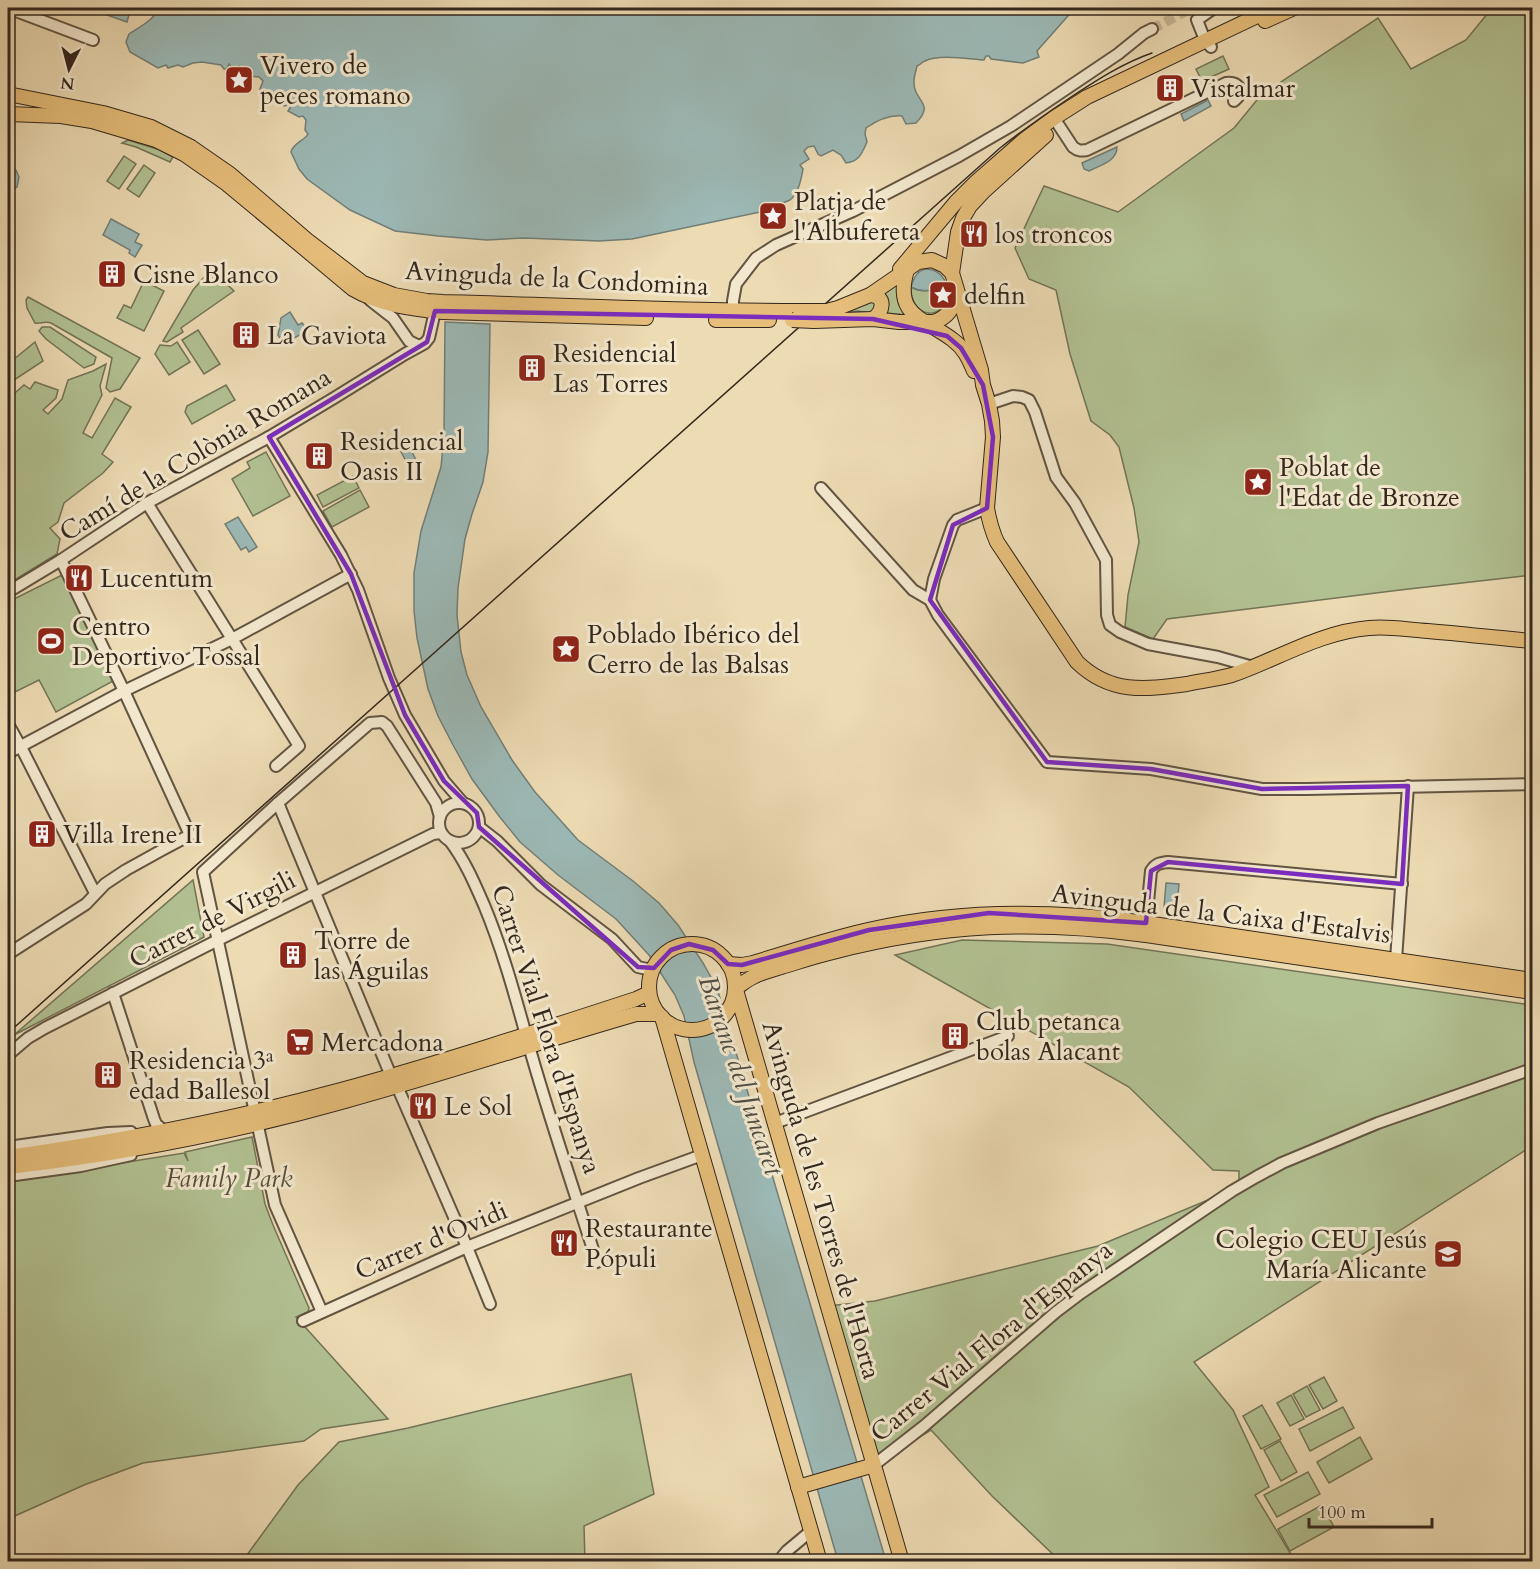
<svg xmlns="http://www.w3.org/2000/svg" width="1540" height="1569" font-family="Cardo,serif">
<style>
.green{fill:#b2c192;stroke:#727457;stroke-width:1.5}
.water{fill:#9cb9b6;stroke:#727f78;stroke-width:1.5}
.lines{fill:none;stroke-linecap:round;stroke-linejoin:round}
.minor-tunnel{stroke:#c8b796;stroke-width:10;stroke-dasharray:10 5;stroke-linecap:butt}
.minor-casing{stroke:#625442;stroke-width:14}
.major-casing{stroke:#33271c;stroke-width:16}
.minor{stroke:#f3e8ce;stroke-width:10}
.major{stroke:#e6be7a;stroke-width:14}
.tram{stroke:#33271c;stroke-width:1.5}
.major-bridge-casing{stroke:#33271c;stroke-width:16;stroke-linecap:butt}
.major-bridge{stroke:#e6be7a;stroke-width:14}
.marked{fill:none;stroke:#7b2cbf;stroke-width:4.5;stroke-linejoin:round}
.labels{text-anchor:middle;stroke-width:6;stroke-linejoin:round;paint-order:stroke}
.poi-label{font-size:26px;fill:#33271c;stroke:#f3e8ce;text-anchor:start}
.street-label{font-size:26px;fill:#33271c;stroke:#f3e8ce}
.park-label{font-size:26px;font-style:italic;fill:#534e3a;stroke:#f3e8ce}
.water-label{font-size:27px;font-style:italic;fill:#4d4c42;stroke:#f3e8ce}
</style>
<rect width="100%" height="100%" fill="#eddbb4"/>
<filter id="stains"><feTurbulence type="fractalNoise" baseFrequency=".00333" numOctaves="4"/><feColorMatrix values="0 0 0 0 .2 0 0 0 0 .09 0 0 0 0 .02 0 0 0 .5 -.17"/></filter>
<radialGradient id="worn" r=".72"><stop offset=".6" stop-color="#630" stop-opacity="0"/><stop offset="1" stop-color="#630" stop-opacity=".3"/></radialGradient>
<!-- green -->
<g class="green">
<polygon points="1492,8 1532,8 1532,575 1400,590 1167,619 1153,639 1125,627 1128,595 1139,542 1134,508 1119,447 1110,435 1091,421 1070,354 1056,290 1029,279 1015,248 1044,186 1118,212 1234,128 1261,95 1378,18 1411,69 1466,40"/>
<polygon points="1223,56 1229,69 1202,81 1196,69"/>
<polygon points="128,140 160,150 173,157 170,162 136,147 122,143"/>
<polygon points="124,156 136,164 119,189 107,181"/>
<polygon points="144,165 155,173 139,197 127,189"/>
<polygon points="211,269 234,291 181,328 183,332 167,342 163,341 193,290"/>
<polygon points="144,281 164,291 144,331 117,318 124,305 131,308"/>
<polygon points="900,281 909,315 885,313 883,295"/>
<path d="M946 283C953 323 910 322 911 287 924 294 935 291 946 283Z"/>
<path d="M28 297 140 358 120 389 110 392 106 388 112 358 51 323C45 321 40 324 35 323L27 308 26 300Z"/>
<polygon points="871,301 878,305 871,313 858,311 841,313"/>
<polygon points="42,327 50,327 96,357 94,364 84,368 46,339 39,331"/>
<polygon points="198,330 220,364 204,374 182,340"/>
<polygon points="35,342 43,361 8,384 8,364"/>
<polygon points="177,342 190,362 169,375 155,354 160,345 171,346"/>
<polygon points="106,364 100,386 102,395 83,433 92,438 115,398 131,407 102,454 113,462 103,473 64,503 58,522 50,528 60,539 57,554 8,584 8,399 24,385 30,389 35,382 58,390 56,398 43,410 48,414 62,399 68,380 93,371"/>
<polygon points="226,385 235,400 192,424 185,412 187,406"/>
<polygon points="266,452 290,496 253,516 232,479 250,468 247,462"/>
<polygon points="353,476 359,488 323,507 317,495"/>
<polygon points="360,490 369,507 332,527 323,511"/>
<polygon points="62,575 115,680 56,712 39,680 9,695 8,692 8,602"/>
<polygon points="193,880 204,937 14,1035"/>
<polygon points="962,940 1107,944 1532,1005 1532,1146 1194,1362 1233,1410 1269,1487 1255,1495 1295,1561 1060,1561 992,1496 931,1430 874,1465 828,1306 875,1301 1098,1246 1239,1187 1239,1171 1213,1170 1129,1087 895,955"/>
<polygon points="252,1137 265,1204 273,1225 309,1308 308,1312 296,1317 388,1419 321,1429 304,1441 143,1463 84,1485 8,1519 8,1181 184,1153 188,1161 185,1152"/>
<polygon points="631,1374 654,1494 584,1526 585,1561 244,1561 247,1555 298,1485 339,1442 408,1428"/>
<polygon points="1324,1377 1337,1401 1323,1409 1309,1385"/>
<polygon points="1307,1386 1320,1410 1306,1417 1293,1394"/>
<polygon points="1291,1395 1304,1419 1290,1426 1277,1403"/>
<polygon points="1262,1405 1281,1439 1261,1449 1243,1416"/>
<polygon points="1343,1407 1354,1428 1310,1451 1299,1429"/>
<polygon points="1360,1437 1372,1459 1329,1483 1317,1462"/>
<polygon points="1280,1441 1297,1472 1281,1481 1264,1450"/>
<polygon points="1308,1472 1320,1494 1277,1517 1264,1495"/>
<polygon points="1322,1505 1334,1527 1290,1551 1278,1529"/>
</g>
<!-- water -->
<g class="water">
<polygon points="107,8 131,8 127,22 104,14"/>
<path d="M158 8H1075L1037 51 1039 57 1023 63 991 59 989 56H986L984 60C968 59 939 54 925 61 922 62 920 65 917 66 916 71 914 76 914 81 913 102 936 102 916 123L906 124 902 116C890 115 876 121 866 128L865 134 867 142C862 153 859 162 846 163L841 155 833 150 821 156 818 154 814 146 808 147 804 151 809 159 800 165 803 169C801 179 799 193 790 200L760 212 632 239 599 241 524 238 487 240 438 236 395 231 350 210 307 179 299 169 291 152C293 143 304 141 308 134L305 130 306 120 303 116 299 117 288 111 293 103 284 106 281 101H272L260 94V89L263 81 259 77 249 76 248 75H245L239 66 236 69H233L229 64 227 69H224L221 65 202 62 193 63 183 67 178 65 168 68 166 65 158 68 130 52 126 42 129 34C139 27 155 20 158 8Z"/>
<polygon points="1208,100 1211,106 1184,121 1181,114"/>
<path d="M1117 147C1117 161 1101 165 1089 171L1084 169 1082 163Z"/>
<polygon points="8,167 16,170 19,177 17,187 8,193"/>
<polygon points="111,219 139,234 135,242 142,245 135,257 129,253 130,250 103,235"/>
<path d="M926 269C936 269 942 274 946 283 935 291 924 294 911 287 914 278 916 271 926 269Z"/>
<polygon points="290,312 298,325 302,323 308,330 284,344 278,335 281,318"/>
<polygon points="445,322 490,324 488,452 483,482 472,514 465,539 458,588 457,615 461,652 467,675 481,707 512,760 535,792 578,840 633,881 659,903 678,925 703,963 717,988 886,1561 838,1561 694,1062 684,1016 675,995 649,955 616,919 558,875 520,842 499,816 472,779 453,745 438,716 428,689 417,638 414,611 414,573 421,531 441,467 444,436"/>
<polygon points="414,437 417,446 411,450 416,460 408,465 399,448"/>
<polygon points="238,517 257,547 249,552 246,547 241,550 225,524"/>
<polygon points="1166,883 1179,884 1177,908 1164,907"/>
</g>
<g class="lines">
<!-- minor-tunnel -->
<polyline class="minor-tunnel" points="1152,29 1192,8"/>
<!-- minor casing -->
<g class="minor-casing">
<g id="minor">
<polyline points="8,8 93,40"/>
<polyline points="1211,47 1205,40 1197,20 1214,8"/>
<path d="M1054 118 1073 147C1078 151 1081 151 1087 150L1226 83C1234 82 1237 84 1241 90L1238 97 1234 101"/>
<polyline points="370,300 393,318 409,341 419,346"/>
<polyline points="736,316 733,311 733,301 736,284 756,258 776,245 853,211 959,156 1011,126 1118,54 1144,33 1152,29"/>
<polyline points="989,404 1013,396 1022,397 1029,400 1035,412 1056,477 1075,503 1106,560 1107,615 1110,625 1120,632 1148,644 1218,657 1253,667"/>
<polyline points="269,437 341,555 358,590 389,678 405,715 444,781 463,803"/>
<polyline points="821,488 913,590 930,600 938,615 1047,762 1151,769 1262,789 1307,789 1532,784"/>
<polyline points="147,503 299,746 276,766"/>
<polyline points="8,592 61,560 147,503 269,437 334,398 405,354 425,343 429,338 435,311 431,306"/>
<polyline points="930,600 934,579 953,525 957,520 987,508"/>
<polyline points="8,724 23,751 95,893"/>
<polyline points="8,753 124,691 232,639 351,574"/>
<circle cx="459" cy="823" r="20"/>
<polyline points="278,803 391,1076"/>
<polyline points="479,827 497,841 541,885 612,939 638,967 647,969 654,968"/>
<path d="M450 841C465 861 474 882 484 905 504 953 517 1003 531 1053 551 1123 575 1193 597 1262"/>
<path d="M1146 923 1151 871C1155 864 1159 863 1168 862L1402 884"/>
<polyline points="8,954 86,904 105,884 126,870 162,850 190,835 124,691 61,560"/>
<polyline points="1396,960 1408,786"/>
<polyline points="113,993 154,1119 156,1124 164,1131"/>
<polyline points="8,1055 28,1038 45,1028 218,940 433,834 441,833"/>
<polyline points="397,1086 467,1247 490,1304"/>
<polyline points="775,1123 1008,1036"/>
<polyline points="8,1147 108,1133 131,1132"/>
<polyline points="8,1176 81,1166 131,1155"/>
<polyline points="322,1312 275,1205 203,872 278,803 370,723 382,722 387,726 436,803 440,817"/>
<polyline points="303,1321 467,1247 639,1178 702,1155"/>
<polyline points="874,1465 924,1426 1056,1312 1081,1293 1232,1191 1256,1177 1282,1163 1378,1123 1532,1069"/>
<polyline points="778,1562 787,1551 811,1531"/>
</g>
</g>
<!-- major casing -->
<g class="major-casing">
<g id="major">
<polyline points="1265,21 1294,8"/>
<path d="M8 94 103 113 151 127 191 147 230 174 307 240 363 283 394 295 427 301 443 302C562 305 681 311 800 311"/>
<path d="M8 114 61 116 92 121 156 140 184 154 227 184 353 289C380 305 413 309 443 312L646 318"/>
<polyline points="900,269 956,202 976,182 1024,140 1054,118 1087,97 1274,8"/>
<path d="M907 270C893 317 925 318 953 340 964 348 969 359 974 371"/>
<polyline points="952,273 958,232 963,218 970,206 984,191 1046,135"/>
<path d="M870 295C887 296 883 312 873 319"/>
<path d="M826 311 838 308 870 295 918 262 932 260 945 266 952 273 981 370 983 385 989 404 992 421 993 437 987 508C989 520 992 531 997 542L1077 662C1110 694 1144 690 1187 684 1202 681 1217 679 1232 675 1278 659 1320 632 1369 628 1389 626 1409 630 1428 631 1463 634 1498 638 1532 641"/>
<polyline points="716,320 769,320"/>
<path d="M814 321 873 319 899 322H933C949 318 955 305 956 290"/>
<circle cx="692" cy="987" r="43"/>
<path d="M728 964 742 965 753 963C791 951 829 939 868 930 960 909 1054 910 1146 923L1532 980"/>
<path d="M736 988C742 984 748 979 755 976 763 972 772 970 781 967 798 962 816 956 833 952 941 924 1036 920 1146 935L1532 992"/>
<polyline points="736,990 902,1562"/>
<polyline points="662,1017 820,1562"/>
<path d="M8 1157C120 1141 231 1120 341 1090 440 1063 538 1031 636 999L649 993"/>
<path d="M8 1167C121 1154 235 1132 345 1101 443 1074 539 1042 636 1014H658"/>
<polyline points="798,1487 874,1465"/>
</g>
</g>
<!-- minor -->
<use href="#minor" class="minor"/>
<!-- major -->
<use href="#major" class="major"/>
<!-- tram -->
<path class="tram" d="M8 1033 1000 148C1023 130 1047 113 1071 97 1097 80 1123 63 1152 53"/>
<!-- major-bridge casing -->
<g class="major-bridge-casing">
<g id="major-bridge">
<polyline points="800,311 826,311"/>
<polyline points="792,320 814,321"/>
</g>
</g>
<!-- major-bridge -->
<use href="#major-bridge" class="major-bridge"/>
</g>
<!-- marked area -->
<path class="marked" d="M435 311 873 319 947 336 961 348 983 385 993 437 987 508 953 525 930 600 1047 762 1151 769 1262 789 1408 786 1402 884 1168 862 1151 871 1146 923 989 913 869 930 742 965 728 964 713 950 689 944 671 950 654 968 638 967 479 827 477 813 444 781 405 715 351 574 269 437 427 342Z"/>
<!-- icons -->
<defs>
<g id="sight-square" transform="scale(1.5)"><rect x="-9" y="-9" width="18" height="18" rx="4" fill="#8f2418" stroke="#f3e8ce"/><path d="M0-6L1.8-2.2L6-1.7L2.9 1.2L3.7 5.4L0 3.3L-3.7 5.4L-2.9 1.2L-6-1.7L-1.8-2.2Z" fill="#fff"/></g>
<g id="building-square" transform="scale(1.5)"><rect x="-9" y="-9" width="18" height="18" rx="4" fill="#8f2418" stroke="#f3e8ce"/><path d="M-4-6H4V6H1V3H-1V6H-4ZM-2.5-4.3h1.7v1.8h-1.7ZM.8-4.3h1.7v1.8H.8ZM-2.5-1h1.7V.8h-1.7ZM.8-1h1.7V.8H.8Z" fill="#fff"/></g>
<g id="restaurant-square" transform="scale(1.5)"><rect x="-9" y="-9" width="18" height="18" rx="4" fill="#8f2418" stroke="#f3e8ce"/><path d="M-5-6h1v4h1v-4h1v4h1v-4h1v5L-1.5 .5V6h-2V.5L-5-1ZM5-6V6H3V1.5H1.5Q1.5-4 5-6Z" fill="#fff"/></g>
<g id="stadium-square" transform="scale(1.5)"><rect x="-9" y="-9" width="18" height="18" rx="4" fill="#8f2418" stroke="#f3e8ce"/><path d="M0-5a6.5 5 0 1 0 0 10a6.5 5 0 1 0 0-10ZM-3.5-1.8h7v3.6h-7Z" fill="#fff"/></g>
<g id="supermarket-square" transform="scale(1.5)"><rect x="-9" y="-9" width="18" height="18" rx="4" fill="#8f2418" stroke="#f3e8ce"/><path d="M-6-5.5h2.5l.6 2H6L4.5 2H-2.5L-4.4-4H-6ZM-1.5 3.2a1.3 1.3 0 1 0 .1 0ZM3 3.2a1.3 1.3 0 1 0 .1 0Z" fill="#fff"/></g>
<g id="school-square" transform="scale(1.5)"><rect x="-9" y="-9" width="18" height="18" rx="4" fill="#8f2418" stroke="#f3e8ce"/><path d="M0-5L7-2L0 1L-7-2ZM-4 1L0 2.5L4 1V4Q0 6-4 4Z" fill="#fff"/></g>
</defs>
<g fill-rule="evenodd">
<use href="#sight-square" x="239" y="80"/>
<use href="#building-square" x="1170" y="88"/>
<use href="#sight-square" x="773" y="216"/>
<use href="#restaurant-square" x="974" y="234"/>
<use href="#building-square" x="112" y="274"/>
<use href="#sight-square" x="943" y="295"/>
<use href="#building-square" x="246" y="335"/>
<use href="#building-square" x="532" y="368"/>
<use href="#building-square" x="319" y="456"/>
<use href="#sight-square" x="1258" y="482"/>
<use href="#restaurant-square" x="79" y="578"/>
<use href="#stadium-square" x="51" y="641"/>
<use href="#sight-square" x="566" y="649"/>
<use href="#building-square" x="42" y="834"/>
<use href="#building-square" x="293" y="955"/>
<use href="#building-square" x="955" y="1036"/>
<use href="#supermarket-square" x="300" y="1042"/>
<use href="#building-square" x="108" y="1075"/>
<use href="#restaurant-square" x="423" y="1106"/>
<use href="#restaurant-square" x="564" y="1243"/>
<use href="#school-square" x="1448" y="1254"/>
</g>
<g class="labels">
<!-- poi labels -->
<g class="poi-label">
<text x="260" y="74">Vivero de<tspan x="260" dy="30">peces romano</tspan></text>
<text x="1191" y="97">Vistalmar</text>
<text x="794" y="210">Platja de<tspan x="794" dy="30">l'Albufereta</tspan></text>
<text x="995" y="243">los troncos</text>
<text x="133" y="283">Cisne Blanco</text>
<text x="964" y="304">delfin</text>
<text x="267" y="344">La Gaviota</text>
<text x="553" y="362">Residencial<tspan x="553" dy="30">Las Torres</tspan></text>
<text x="340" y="450">Residencial<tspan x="340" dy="30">Oasis II</tspan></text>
<text x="1279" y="476">Poblat de<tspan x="1279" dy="30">l'Edat de Bronze</tspan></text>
<text x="100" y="587">Lucentum</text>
<text x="72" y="635">Centro<tspan x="72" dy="30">Deportivo Tossal</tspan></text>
<text x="587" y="643">Poblado Ibérico del<tspan x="587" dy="30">Cerro de las Balsas</tspan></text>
<text x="63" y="843">Villa Irene II</text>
<text x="314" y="949">Torre de<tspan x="314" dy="30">las Águilas</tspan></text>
<text x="976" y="1030">Club petanca<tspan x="976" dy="30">bolas Alacant</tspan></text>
<text x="321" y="1051">Mercadona</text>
<text x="129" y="1069">Residencia 3ª<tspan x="129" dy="30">edad Ballesol</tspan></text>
<text x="444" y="1115">Le Sol</text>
<text x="585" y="1237">Restaurante<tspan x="585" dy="30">Pópuli</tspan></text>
<text x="1427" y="1248" text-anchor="end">Colegio CEU Jesús<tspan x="1427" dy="30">María Alicante</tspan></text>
</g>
<!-- street labels -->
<g class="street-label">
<text transform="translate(557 278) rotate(3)" y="9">Avinguda de la Condomina</text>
<text transform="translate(195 454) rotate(-31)" y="9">Camí de la Colònia Romana</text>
<text transform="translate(1221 913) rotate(7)" y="9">Avinguda de la Caixa d'Estalvis</text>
<text transform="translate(212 919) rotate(-27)" y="9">Carrer de Virgili</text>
<text transform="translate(547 1029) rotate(72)" y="9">Carrer Vial Flora d'Espanya</text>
<text transform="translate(822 1200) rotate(74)" y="9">Avinguda de les Torres de l'Horta</text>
<text transform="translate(431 1240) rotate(-23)" y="9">Carrer d'Ovidi</text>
<text transform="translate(991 1341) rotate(-39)" y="9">Carrer Vial Flora d'Espanya</text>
</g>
<!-- park labels -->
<g class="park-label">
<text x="229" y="1187">Family Park</text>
</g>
<!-- water labels -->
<g class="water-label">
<text transform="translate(741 1075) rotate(71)" y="9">Barranc del Juncaret</text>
</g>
</g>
<!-- margin -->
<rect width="1540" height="1569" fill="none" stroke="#eddbb4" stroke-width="30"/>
<rect x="9" y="9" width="1522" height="1551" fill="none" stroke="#33271c" stroke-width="3"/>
<rect x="15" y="15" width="1510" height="1539" fill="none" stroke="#33271c" stroke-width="1.5"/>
<!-- north arrow -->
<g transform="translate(69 69) rotate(186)" stroke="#f3e8ce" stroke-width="4.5" paint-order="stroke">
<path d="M0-4.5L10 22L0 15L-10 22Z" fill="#33271c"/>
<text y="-9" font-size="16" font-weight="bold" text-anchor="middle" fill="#33271c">N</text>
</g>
<!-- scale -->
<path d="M1309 1518v9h123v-9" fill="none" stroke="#33271c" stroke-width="3"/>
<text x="1318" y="1518" font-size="18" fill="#33271c" stroke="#f3e8ce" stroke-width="4.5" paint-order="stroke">100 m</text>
<rect width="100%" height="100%" filter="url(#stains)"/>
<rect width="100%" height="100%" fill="url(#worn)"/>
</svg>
